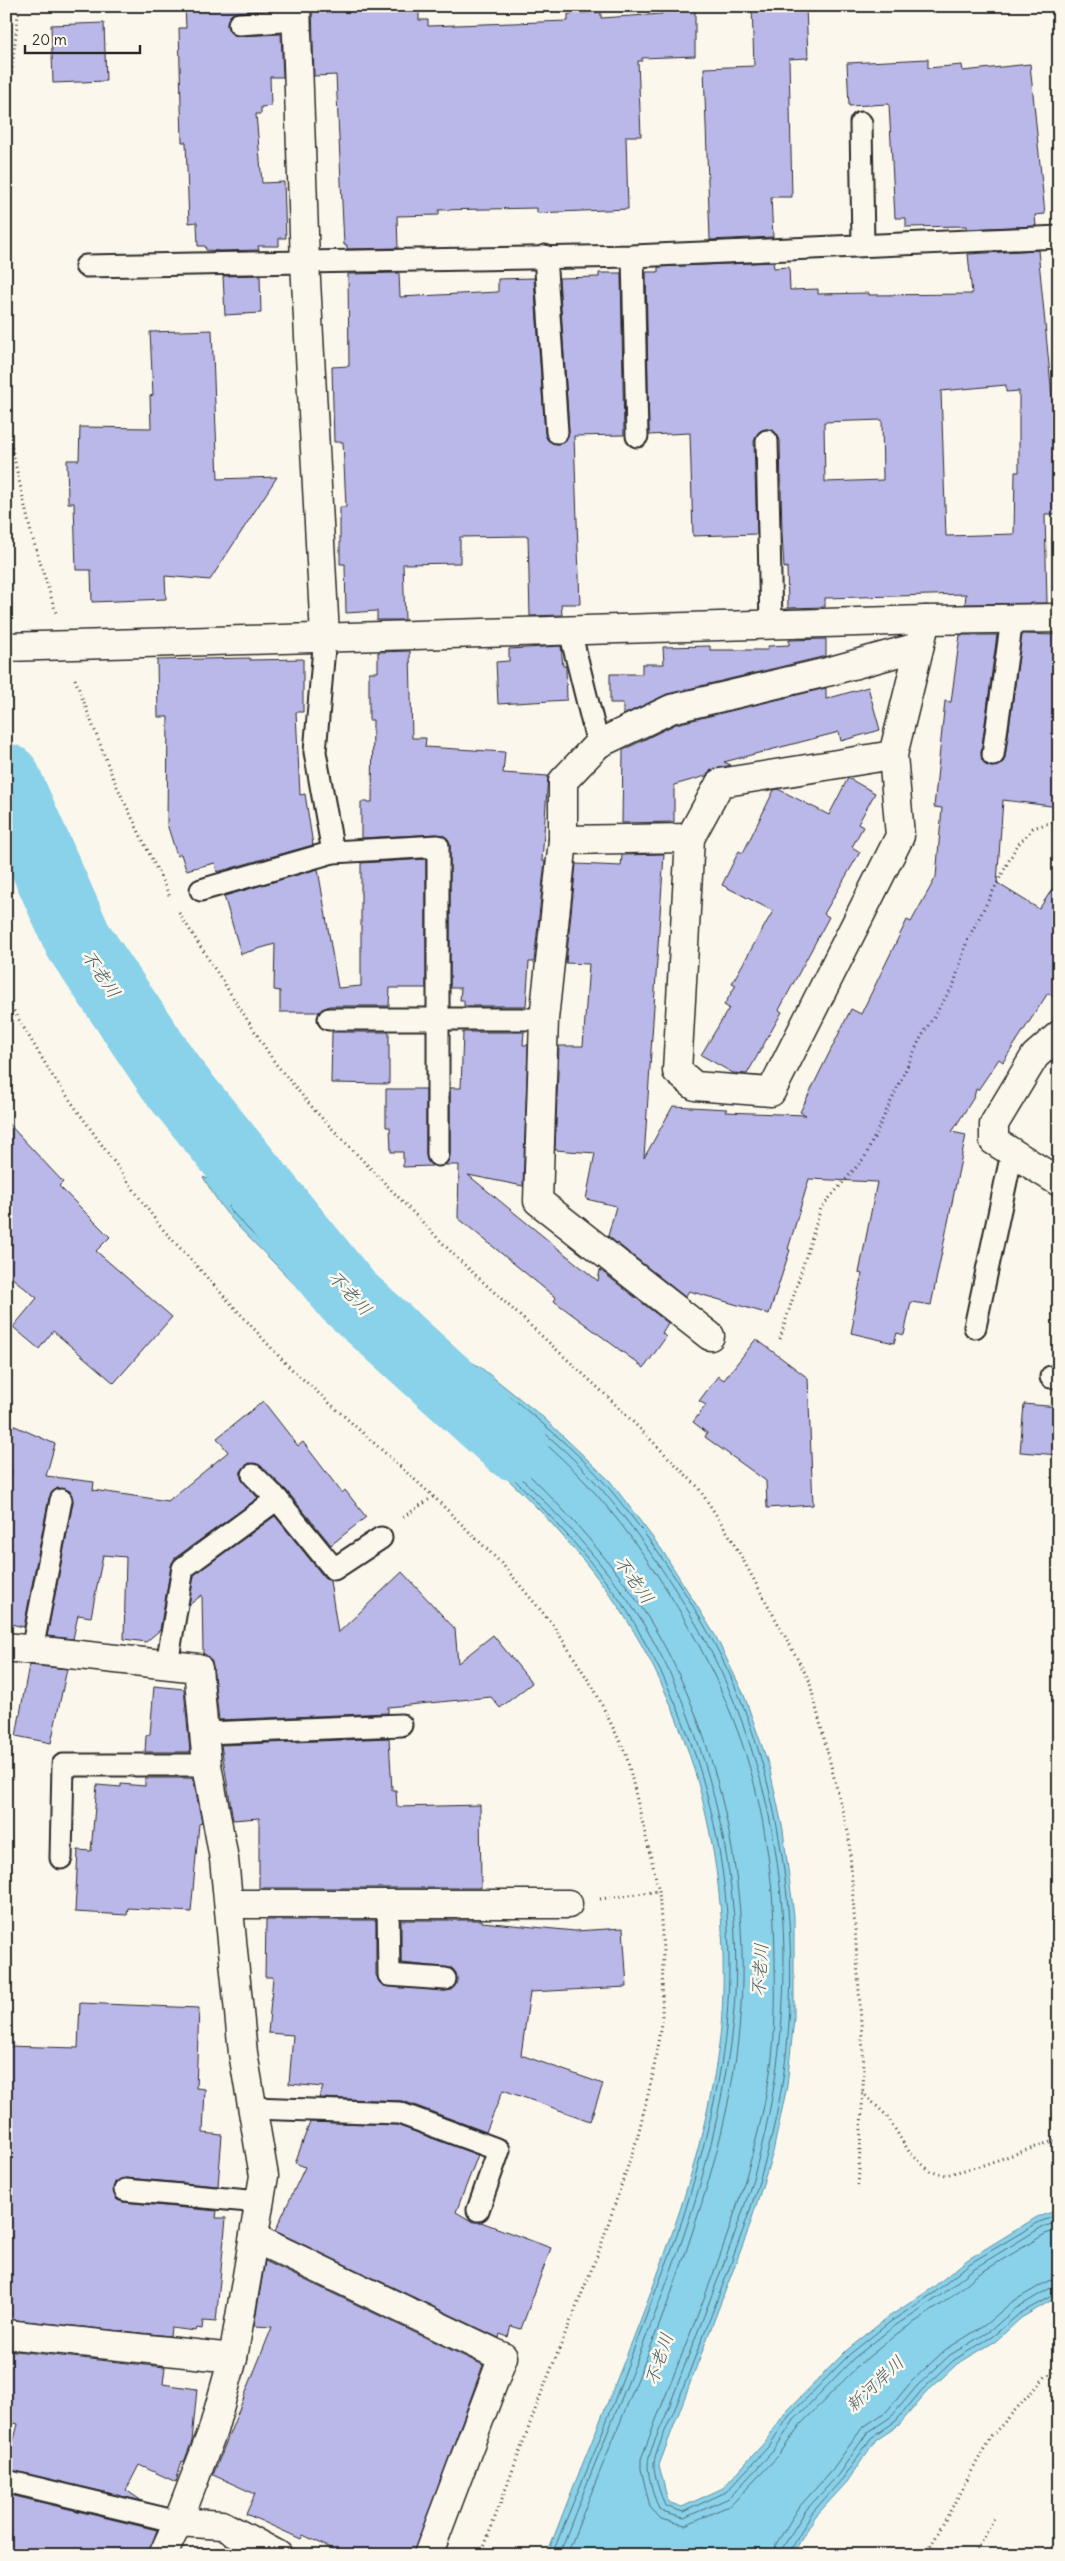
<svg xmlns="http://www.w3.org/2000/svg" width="1065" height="2561" font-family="Delius,'Klee One',sans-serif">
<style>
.water{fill:#89d2ea;stroke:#638f9e}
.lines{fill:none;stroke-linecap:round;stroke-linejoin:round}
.shore{stroke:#516e77;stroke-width:1}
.river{stroke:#89d2ea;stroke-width:69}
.building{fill:#bab7e9;stroke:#2b2b2b;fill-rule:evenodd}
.service-casing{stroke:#2b2b2b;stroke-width:25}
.minor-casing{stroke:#2b2b2b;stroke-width:31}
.tertiary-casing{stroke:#2b2b2b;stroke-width:31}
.path{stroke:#2b2b2b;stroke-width:3;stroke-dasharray:1 4;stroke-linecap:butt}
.service{stroke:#fbf7ec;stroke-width:21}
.minor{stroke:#fbf7ec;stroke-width:28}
.tertiary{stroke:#fbf7ec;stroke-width:28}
.labels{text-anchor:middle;stroke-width:5;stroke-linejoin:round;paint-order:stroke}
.water-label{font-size:18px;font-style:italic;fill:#475d64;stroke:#fbf7ec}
</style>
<rect width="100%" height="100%" fill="#fbf7ec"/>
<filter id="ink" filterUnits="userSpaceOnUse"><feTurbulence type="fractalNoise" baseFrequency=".02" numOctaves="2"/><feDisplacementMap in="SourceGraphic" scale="10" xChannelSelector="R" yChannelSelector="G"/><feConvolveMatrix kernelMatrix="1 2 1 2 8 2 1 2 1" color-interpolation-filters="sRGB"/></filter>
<g filter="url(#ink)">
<!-- water -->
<path class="water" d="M203 1177 212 1180C239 1204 370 1311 367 1341 389 1360 411 1378 437 1390L447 1380 457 1378 473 1395 483 1400V1387L463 1357 480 1367 544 1418 610 1481 662 1550 715 1635 744 1695 769 1766 783 1830 794 1916V2018L787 2086 773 2152 748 2231 659 2465 668 2502 682 2507 723 2488 765 2442 785 2413 847 2350 887 2318 931 2289 967 2260 1037 2217 1059 2210V2296L1021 2318 996 2341 957 2364 925 2394 899 2425 875 2441 847 2482 815 2517 792 2555H547C590 2440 642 2327 680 2210 699 2152 718 2075 722 2014 730 1872 698 1729 620 1609 598 1576 570 1544 544 1515 489 1457 425 1408 365 1354 333 1325 304 1294 274 1263 260 1248 243 1233 230 1217 219 1205 211 1190 203 1177Z"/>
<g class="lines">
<!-- shore -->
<g class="shore">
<polygon points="231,1205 320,1284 349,1315 362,1336 361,1341 358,1341 326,1311 232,1212 229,1208"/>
<path d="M552 2555C566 2518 582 2483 597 2446 615 2400 632 2353 650 2306 662 2274 676 2241 686 2208 704 2147 722 2081 727 2017 737 1888 709 1753 644 1641 637 1628 630 1614 621 1602 564 1523 492 1455 418 1392V1388L438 1395 450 1385 455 1384 470 1399 483 1404 488 1400V1384L492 1382C529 1412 577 1450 608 1487 658 1547 710 1625 740 1698 787 1815 802 1960 782 2085 774 2134 760 2183 743 2230 723 2287 700 2343 679 2399 672 2417 657 2446 654 2463 653 2475 661 2495 665 2506L683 2512 726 2492 769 2446 789 2416 850 2354 890 2322 934 2293 969 2264 1039 2222 1059 2215"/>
<path d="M559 2555C602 2441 653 2330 691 2214 711 2152 726 2085 733 2020 747 1884 706 1711 627 1599 574 1525 508 1464 442 1404V1401L452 1392H455L467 1405 481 1411 490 1408 495 1396 498 1395C533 1422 575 1457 603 1491 653 1551 703 1626 733 1699 803 1867 798 2062 736 2230 714 2292 689 2353 666 2415 661 2428 647 2454 648 2467 649 2480 654 2497 659 2509L665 2513 684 2518 729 2498 774 2450 794 2420 854 2358 893 2327 937 2298 973 2269 1042 2227 1059 2222"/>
<path d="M567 2555C610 2441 662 2331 698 2215 718 2153 735 2085 740 2019 752 1880 714 1709 633 1595 587 1530 530 1474 471 1420V1417H488L501 1408C535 1433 569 1463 596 1494 661 1568 725 1678 751 1772 769 1836 775 1903 775 1968 776 2007 775 2046 768 2085 745 2213 687 2337 641 2459V2469L650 2507 661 2519 685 2525 731 2505 779 2455 800 2425 860 2364 898 2333 942 2304 977 2275 1045 2234 1059 2230"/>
<polyline points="774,2555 776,2544 800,2506 832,2470 862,2428 887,2411 912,2381 945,2350 985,2325 1012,2302 1048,2281 1059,2278"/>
<polyline points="781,2555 783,2547 806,2510 838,2475 867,2433 892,2416 917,2386 950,2355 990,2331 1015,2309 1052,2287 1059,2286"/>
<polyline points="788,2555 811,2514 843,2478 871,2438 896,2421 922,2390 954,2360 993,2336 1019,2314 1059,2292"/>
</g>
<!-- river -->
<polyline class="river" points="6,778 78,940 173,1081 348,1296 514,1446"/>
</g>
<!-- building -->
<g class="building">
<polygon points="185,6 280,6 280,9 238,12 232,14 227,24 229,31 239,36 281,34 283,77 270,77 271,106 261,107 261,114 256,114 262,183 284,182 286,238 279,238 279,246 258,246 259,250 221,251 206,250 205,246 198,246 197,222 189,223 186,142 182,142 179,28 186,28"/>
<polygon points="312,6 419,7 419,20 428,20 428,26 568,21 568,14 601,12 601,18 662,14 662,6 695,6 695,56 642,58 642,61 638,61 641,136 626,136 628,209 537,213 537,208 439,210 439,215 397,216 398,248 347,249 347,245 344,245 336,75 314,76"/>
<polygon points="752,6 806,6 808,58 789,59 792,197 771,197 773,237 710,240 704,68 754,66"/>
<polygon points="104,23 106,81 53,83 51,25"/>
<polygon points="928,59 928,68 962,65 963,71 1030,64 1045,214 1035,215 1036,226 966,229 966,226 906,227 906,218 895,218 889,104 849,106 847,63"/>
<path d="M1038 250 1055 428H1059V514H1045L1047 603 965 604 966 594 825 598V607L788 608 787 567 784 568 782 534 780 441 777 434 767 429 760 431 754 441 757 534 693 536 690 433 649 435 646 272H658V267L773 262 774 268 789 267 790 290 818 289V294L869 293V295L972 294 968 254ZM1006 385V392L1019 391V472H1015L1014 534 946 536 941 391ZM882 420 883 480 825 482 824 422Z"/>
<polygon points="399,273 400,297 498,292 498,279 534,278 545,433 547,439 557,444 564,442 569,431 559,278 599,277 599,273 621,273 624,435 574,436 580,604 561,604 562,615 530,616 528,536 460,537 460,563 403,564 405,620 377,620 377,611 346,613 345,564 340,564 340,507 346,507 343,442 334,442 332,367 349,366 348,274"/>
<polygon points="260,275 261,313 225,315 223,276"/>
<polygon points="212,330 218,479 277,477 210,580 165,576 166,599 92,602 91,570 76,570 74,503 68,503 67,460 79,460 80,427 151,428 150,396 153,395 150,332"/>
<polygon points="1022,634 1059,635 1059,807 1003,800 997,883 1039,909 1059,879 1059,1000 1048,993 1003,1062 999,1059 978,1090 976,1089 974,1097 952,1132 966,1135 931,1305 911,1302 904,1335 897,1333 894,1343 851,1333 854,1319 852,1318 862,1274 859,1273 877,1182 809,1179 788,1249 790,1250 769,1314 689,1291 685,1297 608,1236 616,1206 586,1199 595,1153 555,1150 559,1046 583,1046 589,964 566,963 576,864 621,866 622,855 664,854 644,1158 673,1106 727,1109 725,1112 806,1115 800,1112 851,1009 861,1014 907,920 911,922 936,877 942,808 934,807 945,701 951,702 960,635 997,635 981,753 985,765 992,767 1003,763 1005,757"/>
<polygon points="826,639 826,656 667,694 623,715 623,703 610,703 610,674 642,674 642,664 664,664 663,647 710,646 710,650 768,650 768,646 789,645 789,640"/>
<polygon points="561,646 563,666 566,666 567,700 498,704 496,662 509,661 509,649"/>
<polygon points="410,651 412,738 426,738 425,747 505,752 503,773 548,776 542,861 545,861 534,962 529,962 526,1006 464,1006 464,1000 460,1000 461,988 450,988 450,846 448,839 437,834 361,838 361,802 372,802 373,720 369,720 369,672 378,672 378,652"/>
<polygon points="250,658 250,660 303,659 303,712 296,712 300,795 305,794 313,845 217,872 215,863 186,870 181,854 177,856 167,824 168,717 158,717 157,660"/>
<polygon points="868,687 880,730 841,741 839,732 724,762 731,765 711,770 706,776 674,785 674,822 622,823 623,750 676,724 826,688 826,699"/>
<polygon points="848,778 875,793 858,824 863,827 852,847 860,852 824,914 829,917 779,1010 782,1012 747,1074 733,1073 701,1055 729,1008 724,1005 736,985 732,983 773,911 722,885 739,851 743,853 774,790 778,789 829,815"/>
<polygon points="426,859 426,988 390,988 389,1006 329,1006 319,1012 280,1012 280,991 274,990 275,944 241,954 224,896 318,869 338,988 361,986 361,863"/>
<polygon points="332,1032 389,1032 389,1084 331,1083"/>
<polygon points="463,1032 524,1032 523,1045 528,1045 523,1186 468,1175 598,1281 600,1270 668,1323 662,1333 666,1337 644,1368 554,1301 556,1298 458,1218 459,1165 445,1165 450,1155 450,1088 461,1088"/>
<polygon points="386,1089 426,1089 426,1155 432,1166 403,1167 403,1152 391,1152 390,1127 386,1127"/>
<polygon points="6,1121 63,1182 59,1186 110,1237 96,1251 172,1317 114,1383 53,1331 39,1349 13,1327 37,1298 6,1273"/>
<polygon points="756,1339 808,1378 813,1505 767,1508 766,1481 705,1437 707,1433 693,1422 706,1405 699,1401 718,1376 724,1380"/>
<polygon points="263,1401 298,1446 303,1442 342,1493 345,1490 366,1517 331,1545 286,1490 261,1466 249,1463 241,1471 241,1478 258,1498 175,1558 171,1566 160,1630 146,1642 124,1639 126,1557 103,1555 91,1617 78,1615 73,1639 47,1636 73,1502 70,1491 57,1488 49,1498 24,1627 6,1623 6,1503 12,1471 6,1469 6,1422 55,1444 46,1476 94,1482 93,1490 168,1501 228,1452 217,1438"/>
<polygon points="1024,1404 1059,1407 1059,1455 1020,1452"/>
<polygon points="275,1516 324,1577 330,1581 338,1633 402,1572 455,1629 458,1663 493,1635 532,1683 500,1708 491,1697 388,1707 388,1713 219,1720 213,1666 211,1660 203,1653 202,1595 189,1605 194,1575"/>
<polygon points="29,1665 67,1669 51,1743 16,1736"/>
<polygon points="154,1686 184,1689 190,1752 145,1752 146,1736 150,1734"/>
<polygon points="389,1738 392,1790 396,1790 397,1807 480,1805 481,1888 259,1888 259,1818 233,1820 221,1745"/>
<polygon points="145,1778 193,1778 202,1823 199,1824 191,1912 128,1908 127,1915 75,1912 78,1850 91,1851 97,1785 121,1787 121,1784 145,1786"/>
<polygon points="266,1920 376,1920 376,1975 382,1985 444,1991 451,1990 457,1980 456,1973 452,1968 401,1963 401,1920 482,1920 482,1922 575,1931 623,1928 627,1987 530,1992 521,2055 603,2084 590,2121 503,2090 486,2132 403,2101 319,2098 323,2087 289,2084 293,2035 268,2033 273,1977 265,1977"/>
<polygon points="80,2003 199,2008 196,2088 205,2089 203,2133 222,2135 218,2186 126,2178 115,2182 113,2189 117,2200 123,2202 217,2211 216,2218 226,2218 216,2322 203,2321 202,2329 197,2328 196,2331 171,2328 170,2336 6,2319 6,2046 78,2048"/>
<polygon points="310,2122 397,2125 478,2155 456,2212 473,2222 481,2222 551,2248 521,2329 511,2326 508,2337 500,2334 499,2338 275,2231 305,2167 295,2163"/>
<polygon points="265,2261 483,2365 413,2555 345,2555 303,2535 301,2539 246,2514 255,2494 213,2475 272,2327 254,2326"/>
<polygon points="6,2350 165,2367 163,2384 197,2389 192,2441 184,2462 182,2461 176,2482 139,2465 126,2490 142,2501 6,2469 18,2424 6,2422"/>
<polygon points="6,2494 157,2530 148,2555 6,2555"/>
</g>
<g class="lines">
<!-- service casing -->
<g class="service-casing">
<g id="service">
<polyline points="239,24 297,20"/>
<polyline points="861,123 863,245"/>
<polyline points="545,256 557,432"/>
<polyline points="633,256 637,436"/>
<polyline points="86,266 633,256 1059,237"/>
<polyline points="767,441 771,625"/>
<polyline points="570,631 598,744"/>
<polyline points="325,636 315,752 333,852"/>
<polyline points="993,755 1012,619"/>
<polyline points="201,890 333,852 438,846 438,1155"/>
<polyline points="329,1019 544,1019"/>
<polyline points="975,1327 1012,1153"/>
<polyline points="1051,1377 1059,1377"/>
<polyline points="253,1475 277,1499 334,1569 381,1538"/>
<polyline points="32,1650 61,1500"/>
<polyline points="167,1664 183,1568 277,1499"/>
<polyline points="205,1733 401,1725"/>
<polyline points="61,1858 63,1765 207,1765"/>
<polyline points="388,1904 389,1975 445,1979"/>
<polyline points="252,2108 399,2113 499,2150 478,2210"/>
<polyline points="125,2190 260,2202"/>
<polyline points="6,2481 178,2522"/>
</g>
</g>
<!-- minor casing -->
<g class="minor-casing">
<g id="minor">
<polyline points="296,6 305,262 325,636"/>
<polyline points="893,755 720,783 690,838 677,1071 695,1086 771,1092 900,836 893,755 926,620"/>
<polyline points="563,840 690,838"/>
<polyline points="1059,1035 1035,1056 994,1124 994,1141 1059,1182"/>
<polyline points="710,1336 538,1201 544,1019 563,840 563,781 598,744 671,709 827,672 918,647"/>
<polyline points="6,1647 198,1668 207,1765 224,1859 243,2053 264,2176 233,2358 213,2430 178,2522 163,2555"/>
<polyline points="229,1904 568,1904"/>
<polyline points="254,2238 503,2357 428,2555"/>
<polyline points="6,2334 233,2358"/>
<polyline points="178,2522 222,2525 278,2555"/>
</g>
</g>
<!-- tertiary casing -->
<g class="tertiary-casing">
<polyline id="tertiary" points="6,647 926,620 1059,618"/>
</g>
<!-- path -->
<g class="path">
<polyline points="6,123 19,6"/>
<polyline points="6,423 31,533 56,613"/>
<polyline points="75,679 113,778 170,897"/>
<polyline points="179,913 275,1063 317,1113 457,1258 608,1397 698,1487 731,1538 809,1680 849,1836 864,2068 858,2189"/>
<polyline points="6,998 52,1075 159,1225 286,1364 434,1497 503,1565 553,1625 594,1689 626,1754 659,1891 663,1950 662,2017 653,2074 637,2139 599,2251 543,2389 481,2555"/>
<polyline points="780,1339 821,1208 865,1157 920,1039 954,984 967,941 1016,847 1033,828 1059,820"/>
<polyline points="403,1517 433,1497"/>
<polyline points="600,1899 659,1891"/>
<polyline points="862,2092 887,2116 910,2153 931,2172 946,2175 983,2165 1059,2139"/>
<polyline points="926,2555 990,2438 1046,2376 1059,2369"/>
<polyline points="975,2555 994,2518"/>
</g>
<!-- service -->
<use href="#service" class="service"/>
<!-- minor -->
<use href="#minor" class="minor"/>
<!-- tertiary -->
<use href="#tertiary" class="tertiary"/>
</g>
</g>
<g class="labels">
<!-- water labels -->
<g class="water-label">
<text transform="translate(101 974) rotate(56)" y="6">不老川</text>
<text transform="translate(350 1293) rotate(47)" y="6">不老川</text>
<text transform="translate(634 1580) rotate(55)" y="6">不老川</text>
<text transform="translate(760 1970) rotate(-86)" y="6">不老川</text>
<text transform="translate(659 2359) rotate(-71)" y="6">不老川</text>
<text transform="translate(875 2384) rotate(-43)" y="6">新河岸川</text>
</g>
</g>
<!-- margin -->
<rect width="1065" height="2561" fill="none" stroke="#fbf7ec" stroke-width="25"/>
<rect x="12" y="12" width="1040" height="2536" fill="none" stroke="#2b2b2b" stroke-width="2" filter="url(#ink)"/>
<!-- scale -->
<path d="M25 45v8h115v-8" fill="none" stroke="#2b2b2b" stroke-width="2.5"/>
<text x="32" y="45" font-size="15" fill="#2b2b2b" stroke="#fbf7ec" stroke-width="4" paint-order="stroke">20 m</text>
</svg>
